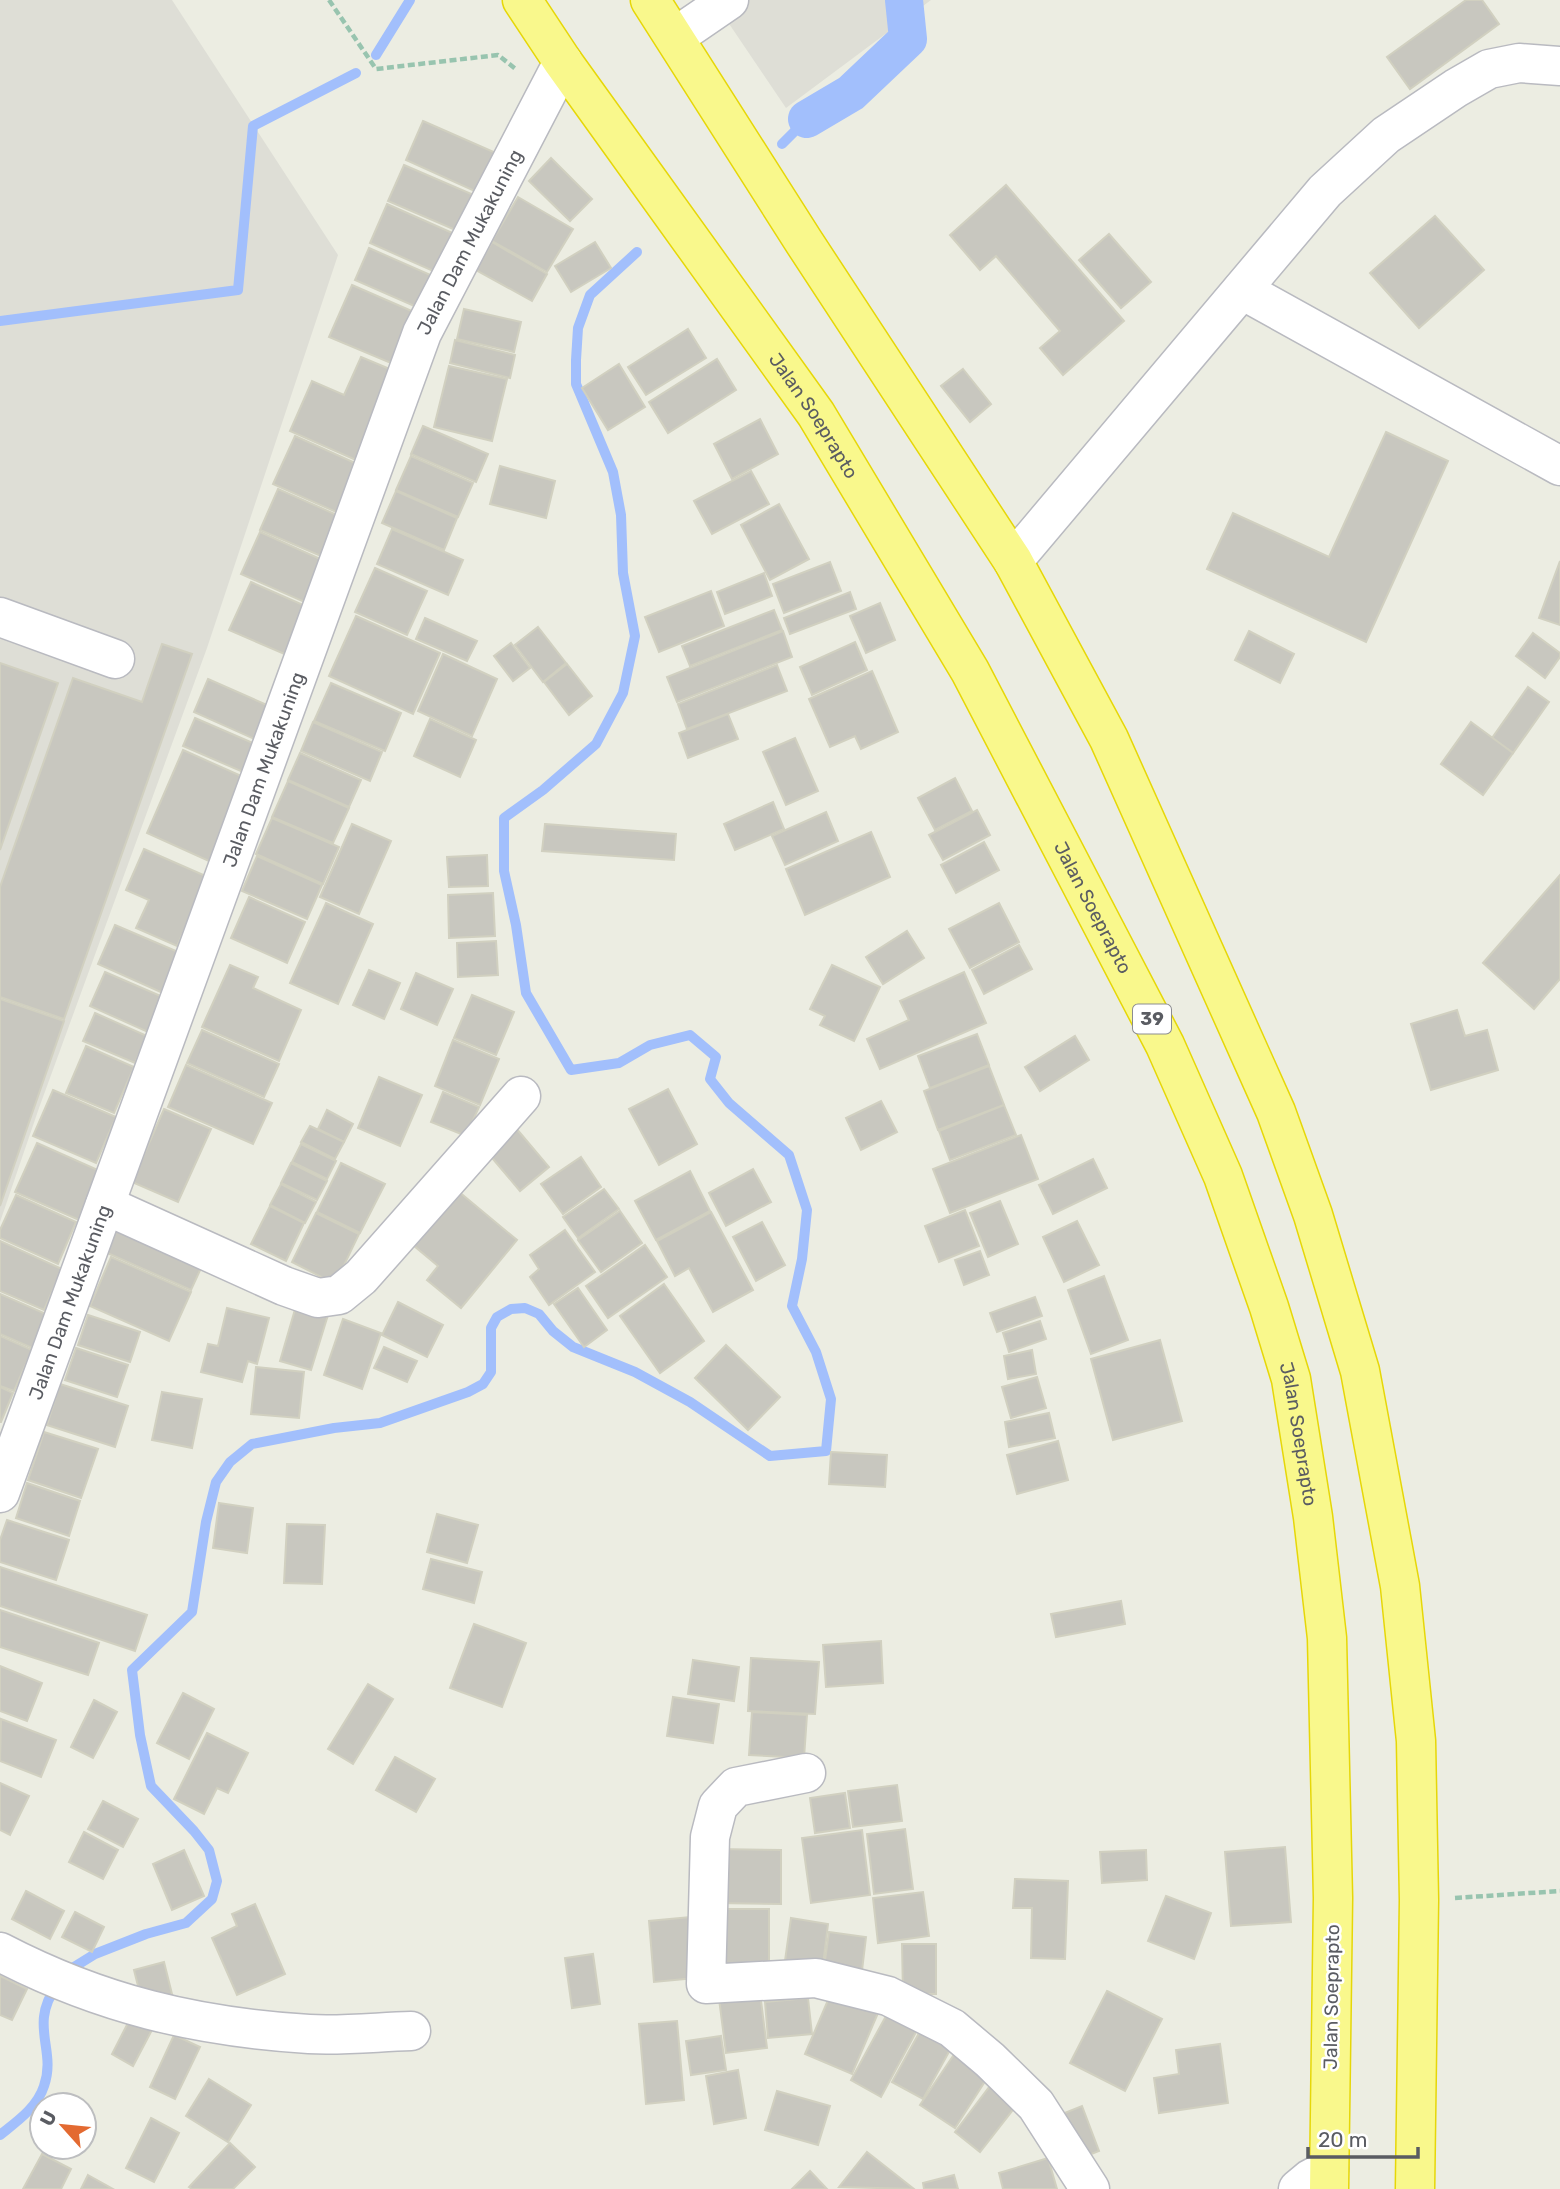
<svg xmlns="http://www.w3.org/2000/svg" width="1560" height="2189" font-family="Rubik,sans-serif">
<style>
.industrial{fill:#deded6}
.lines{fill:none;stroke-linecap:round;stroke-linejoin:round}
.stream{stroke:#a2bffc;stroke-width:10}
.canal{stroke:#a2bffc;stroke-width:38}
.building{fill:#c8c7bf;stroke:#d1d0c0;stroke-width:2}
.minor-casing{stroke:#b9bac0;stroke-width:41}
.highway-casing{stroke:#e6d708;stroke-width:41}
.path{stroke:#98c4af;stroke-width:4.5;stroke-dasharray:7 3.5;stroke-linecap:butt}
.minor{stroke:#fff;stroke-width:38}
.highway{stroke:#f9f88c;stroke-width:38}
.labels{text-anchor:middle;stroke-width:5;stroke-linejoin:round;paint-order:stroke}
.shield{fill:#fff;stroke:#8c8d91;stroke-width:2}
.shield-label{font-size:18px;font-weight:bold;fill:#5a5c62}
.street-label{font-size:19px;fill:#5a5c62;stroke:#fff}
</style>
<rect width="100%" height="100%" fill="#ecede2"/>
<!-- industrial -->
<g class="industrial">
<polygon points="0,0 172,0 338,255 207,648 39,1108 0,1222"/>
<polygon points="713,0 931,0 786,108"/>
</g>
<g class="lines">
<!-- stream -->
<g class="stream">
<polyline points="376,55 410,0"/>
<polyline points="782,144 807,119"/>
<polyline points="0,321 238,290 253,126 356,73"/>
<polyline points="66,1972 95,1954 146,1934 186,1923 212,1899 217,1881 209,1850 194,1831 151,1786 140,1735 132,1670 192,1612 206,1522 216,1482 230,1462 252,1444 334,1428 380,1423 468,1392 483,1384 491,1372 491,1328 497,1317 511,1309 525,1308 539,1314 553,1331 573,1347 635,1372 690,1402 770,1456 826,1451 831,1399 816,1352 792,1306 802,1259 807,1210 789,1155 729,1103 710,1079 716,1057 690,1035 650,1045 619,1063 571,1070 526,993 516,925 504,871 504,818 543,790 596,744 623,693 635,636 623,573 621,515 613,472 576,384 576,360 578,328 590,295 637,252"/>
<path d="M0 2135C16 2122 37 2108 44 2086 57 2049 28 2026 57 1985"/>
</g>
<!-- canal -->
<polyline class="canal" points="807,119 851,93 908,39 904,0"/>
</g>
<!-- building -->
<g class="building">
<polygon points="1466,0 1482,0 1499,24 1410,89 1387,57"/>
<polygon points="423,121 496,153 479,193 406,160"/>
<polygon points="551,158 592,199 570,221 529,181"/>
<polygon points="404,165 476,196 460,232 388,201"/>
<polygon points="1006,185 1124,321 1063,375 1040,348 1060,331 996,256 980,270 950,235"/>
<polygon points="518,197 573,229 547,272 492,241"/>
<polygon points="387,204 457,235 440,274 370,243"/>
<polygon points="1435,216 1484,270 1419,328 1370,273"/>
<polygon points="1109,234 1151,282 1121,308 1079,260"/>
<polygon points="492,242 547,274 532,301 476,270"/>
<polygon points="595,242 611,268 571,292 555,266"/>
<polygon points="369,248 435,277 421,309 355,280"/>
<polygon points="352,285 421,315 398,366 329,337"/>
<polygon points="464,309 521,322 514,352 457,339"/>
<polygon points="688,329 706,358 646,395 628,367"/>
<polygon points="455,340 515,355 510,378 450,363"/>
<polygon points="361,357 397,372 358,461 290,431 312,381 344,395"/>
<polygon points="717,359 736,390 668,433 649,402"/>
<polygon points="619,364 645,407 608,430 582,388"/>
<polygon points="449,366 507,379 492,441 434,427"/>
<polygon points="963,369 991,404 970,422 941,386"/>
<polygon points="760,419 778,454 732,479 714,444"/>
<polygon points="423,426 488,454 476,482 411,454"/>
<polygon points="1386,432 1448,461 1366,642 1207,569 1233,513 1329,557"/>
<polygon points="295,436 364,467 343,515 273,484"/>
<polygon points="411,456 473,483 458,517 396,490"/>
<polygon points="500,466 555,481 546,518 490,504"/>
<polygon points="751,471 769,504 712,534 694,501"/>
<polygon points="278,489 346,519 328,559 260,530"/>
<polygon points="396,491 457,518 444,550 382,523"/>
<polygon points="779,504 809,559 770,580 741,525"/>
<polygon points="392,529 463,560 448,595 377,564"/>
<polygon points="260,532 327,562 309,604 241,574"/>
<polygon points="1560,561 1560,625 1539,618"/>
<polygon points="830,562 841,591 784,613 773,584"/>
<polygon points="375,568 427,591 407,635 355,612"/>
<polygon points="764,573 772,596 725,614 717,592"/>
<polygon points="251,582 310,608 289,656 229,630"/>
<polygon points="711,591 724,626 659,652 645,617"/>
<polygon points="850,592 856,609 790,634 784,618"/>
<polygon points="880,603 895,640 866,653 850,616"/>
<polygon points="774,610 782,630 690,666 682,646"/>
<polygon points="356,616 440,653 413,714 329,676"/>
<polygon points="425,618 477,641 467,661 416,639"/>
<polygon points="538,627 566,663 543,682 515,645"/>
<polygon points="783,631 792,657 677,702 667,677"/>
<polygon points="1249,631 1294,654 1280,683 1235,660"/>
<polygon points="1533,633 1560,653 1560,657 1545,678 1516,656"/>
<polygon points="855,642 867,670 812,695 800,667"/>
<polygon points="511,643 530,668 513,681 494,656"/>
<polygon points="162,644 192,654 64,1019 0,997 0,887 73,678 142,702"/>
<polygon points="443,654 497,679 472,736 418,711"/>
<polygon points="0,663 58,683 0,850"/>
<polygon points="567,664 592,696 569,715 544,682"/>
<polygon points="777,665 787,691 687,729 678,704"/>
<polygon points="872,671 898,732 861,749 855,736 830,747 809,699"/>
<polygon points="208,679 276,709 261,742 194,712"/>
<polygon points="331,683 401,713 385,751 314,721"/>
<polygon points="1528,687 1549,702 1513,753 1492,738"/>
<polygon points="728,714 738,739 688,758 679,733"/>
<polygon points="195,718 262,747 250,775 183,746"/>
<polygon points="430,719 476,740 460,777 414,756"/>
<polygon points="313,722 382,752 370,781 301,751"/>
<polygon points="1471,722 1513,753 1483,795 1441,764"/>
<polygon points="795,738 818,791 786,805 763,752"/>
<polygon points="183,750 248,779 211,862 147,833"/>
<polygon points="300,753 361,780 349,807 288,780"/>
<polygon points="955,778 972,811 935,830 918,798"/>
<polygon points="288,781 349,808 333,843 272,817"/>
<polygon points="773,802 784,829 735,850 724,824"/>
<polygon points="977,810 990,835 943,860 929,835"/>
<polygon points="826,812 838,841 785,865 772,836"/>
<polygon points="272,818 339,847 323,884 256,854"/>
<polygon points="352,824 391,841 359,914 320,897"/>
<polygon points="545,824 676,834 674,860 542,851"/>
<polygon points="871,832 890,877 805,915 786,869"/>
<polygon points="984,842 999,870 956,893 941,865"/>
<polygon points="144,849 208,877 177,946 136,928 149,900 126,890"/>
<polygon points="487,855 488,886 449,887 447,857"/>
<polygon points="257,856 322,885 307,919 242,891"/>
<polygon points="1560,875 1560,979 1534,1009 1483,963"/>
<polygon points="493,893 495,936 449,938 448,895"/>
<polygon points="249,897 305,922 287,963 231,938"/>
<polygon points="326,903 373,924 338,1004 290,983"/>
<polygon points="999,903 1019,942 970,968 949,929"/>
<polygon points="115,925 183,954 165,994 98,964"/>
<polygon points="907,931 924,958 883,984 866,957"/>
<polygon points="496,941 498,975 458,977 457,943"/>
<polygon points="1019,945 1032,969 984,994 972,970"/>
<polygon points="230,965 258,977 253,988 301,1010 279,1061 202,1027"/>
<polygon points="832,965 880,987 854,1041 820,1025 825,1016 810,1009"/>
<polygon points="369,970 400,983 384,1019 353,1005"/>
<polygon points="105,972 163,997 148,1032 90,1006"/>
<polygon points="964,972 986,1023 880,1069 867,1039 909,1020 900,1001"/>
<polygon points="416,973 453,989 437,1025 401,1009"/>
<polygon points="472,995 514,1012 496,1055 454,1038"/>
<polygon points="0,999 64,1021 0,1206"/>
<polygon points="1457,1010 1465,1036 1487,1030 1498,1070 1431,1090 1411,1024"/>
<polygon points="95,1013 147,1036 135,1063 83,1041"/>
<polygon points="202,1030 279,1064 264,1097 187,1063"/>
<polygon points="977,1034 989,1065 930,1088 918,1056"/>
<polygon points="1075,1036 1089,1060 1040,1091 1025,1067"/>
<polygon points="453,1040 499,1059 480,1105 435,1086"/>
<polygon points="86,1046 134,1067 114,1113 66,1093"/>
<polygon points="186,1065 272,1103 253,1144 168,1107"/>
<polygon points="989,1066 1004,1105 938,1130 924,1091"/>
<polygon points="379,1077 422,1095 400,1146 358,1128"/>
<polygon points="668,1089 697,1144 659,1165 629,1109"/>
<polygon points="53,1090 116,1117 96,1163 33,1136"/>
<polygon points="443,1092 479,1107 466,1136 431,1122"/>
<polygon points="881,1101 897,1132 861,1150 846,1118"/>
<polygon points="1004,1105 1016,1135 950,1160 939,1131"/>
<polygon points="164,1109 211,1129 178,1202 132,1182"/>
<polygon points="327,1110 353,1124 344,1142 318,1129"/>
<polygon points="510,1121 549,1167 520,1191 482,1146"/>
<polygon points="310,1126 344,1142 335,1159 301,1142"/>
<polygon points="1021,1135 1038,1179 950,1213 933,1169"/>
<polygon points="37,1143 100,1171 79,1220 15,1192"/>
<polygon points="301,1144 336,1161 327,1179 292,1162"/>
<polygon points="581,1157 601,1187 563,1214 541,1184"/>
<polygon points="1093,1159 1107,1188 1053,1214 1039,1185"/>
<polygon points="291,1163 327,1181 317,1200 281,1183"/>
<polygon points="341,1163 385,1184 360,1233 317,1212"/>
<polygon points="753,1169 771,1202 726,1226 709,1193"/>
<polygon points="690,1171 710,1211 656,1240 635,1201"/>
<polygon points="281,1184 316,1202 305,1223 270,1205"/>
<polygon points="452,1186 517,1240 461,1308 427,1280 438,1266 407,1240"/>
<polygon points="604,1189 619,1209 578,1238 563,1217"/>
<polygon points="16,1195 76,1222 58,1264 0,1238 0,1230"/>
<polygon points="1000,1201 1018,1244 988,1257 970,1213"/>
<polygon points="270,1206 304,1223 286,1261 251,1244"/>
<polygon points="965,1210 979,1246 939,1262 925,1226"/>
<polygon points="620,1211 642,1243 601,1272 578,1240"/>
<polygon points="711,1212 753,1290 713,1312 689,1268 675,1276 657,1241"/>
<polygon points="316,1213 359,1234 335,1284 292,1262"/>
<polygon points="120,1217 207,1255 191,1290 105,1252"/>
<polygon points="1077,1221 1099,1265 1064,1282 1043,1237"/>
<polygon points="762,1222 785,1265 756,1281 733,1237"/>
<polygon points="565,1230 595,1272 549,1305 530,1277 539,1269 530,1255"/>
<polygon points="0,1241 62,1269 44,1310 0,1291"/>
<polygon points="645,1245 667,1277 608,1318 586,1286"/>
<polygon points="980,1251 989,1275 964,1285 955,1260"/>
<polygon points="111,1257 191,1292 169,1341 90,1306"/>
<polygon points="1104,1276 1128,1340 1091,1354 1068,1290"/>
<polygon points="664,1284 704,1341 660,1373 620,1316"/>
<polygon points="578,1288 607,1330 584,1347 554,1304"/>
<polygon points="0,1294 46,1314 32,1348 0,1334"/>
<polygon points="1035,1297 1042,1316 997,1332 990,1313"/>
<polygon points="398,1302 443,1325 427,1357 382,1335"/>
<polygon points="296,1306 328,1315 311,1370 280,1361"/>
<polygon points="227,1308 269,1318 257,1364 248,1361 242,1382 201,1372 208,1344 218,1346"/>
<polygon points="88,1315 140,1332 130,1362 78,1345"/>
<polygon points="343,1319 381,1333 362,1389 324,1375"/>
<polygon points="1040,1321 1046,1339 1009,1352 1003,1333"/>
<polygon points="0,1336 32,1350 14,1391 0,1386"/>
<polygon points="1160,1340 1182,1421 1113,1440 1091,1359"/>
<polygon points="726,1345 780,1397 748,1430 695,1378"/>
<polygon points="384,1347 417,1361 407,1382 374,1368"/>
<polygon points="76,1348 128,1365 117,1397 65,1380"/>
<polygon points="1032,1350 1036,1374 1008,1379 1004,1356"/>
<polygon points="256,1367 304,1372 299,1418 251,1414"/>
<polygon points="1037,1377 1046,1408 1011,1418 1002,1387"/>
<polygon points="60,1384 128,1406 115,1447 47,1425"/>
<polygon points="0,1387 13,1393 1,1422 0,1422"/>
<polygon points="162,1392 202,1399 192,1448 152,1440"/>
<polygon points="1049,1413 1055,1438 1009,1447 1005,1422"/>
<polygon points="44,1432 98,1449 81,1498 28,1480"/>
<polygon points="1058,1441 1068,1480 1017,1494 1007,1455"/>
<polygon points="831,1452 887,1455 885,1487 829,1484"/>
<polygon points="27,1483 80,1501 69,1536 16,1518"/>
<polygon points="219,1503 253,1508 247,1553 213,1548"/>
<polygon points="437,1514 478,1525 467,1563 427,1552"/>
<polygon points="7,1520 69,1540 56,1580 0,1562 0,1540"/>
<polygon points="287,1524 325,1525 322,1584 284,1583"/>
<polygon points="431,1559 482,1572 474,1603 423,1589"/>
<polygon points="0,1567 147,1615 135,1651 0,1606"/>
<polygon points="1121,1601 1125,1624 1056,1637 1051,1614"/>
<polygon points="0,1610 99,1643 88,1675 0,1647"/>
<polygon points="474,1624 526,1643 502,1707 450,1688"/>
<polygon points="881,1641 883,1683 826,1687 823,1645"/>
<polygon points="751,1658 819,1662 815,1714 748,1711"/>
<polygon points="693,1660 739,1667 734,1701 688,1694"/>
<polygon points="0,1666 42,1683 27,1721 0,1711"/>
<polygon points="368,1684 393,1699 353,1764 328,1749"/>
<polygon points="183,1693 214,1709 189,1759 157,1743"/>
<polygon points="673,1697 719,1704 713,1743 667,1736"/>
<polygon points="94,1700 117,1712 93,1758 71,1747"/>
<polygon points="752,1712 807,1715 804,1758 749,1755"/>
<polygon points="1,1719 56,1740 41,1777 0,1761"/>
<polygon points="207,1733 248,1753 228,1793 217,1788 204,1814 174,1799"/>
<polygon points="395,1757 435,1779 416,1812 376,1790"/>
<polygon points="0,1783 29,1796 10,1835 0,1830"/>
<polygon points="897,1785 902,1821 853,1827 848,1791"/>
<polygon points="845,1793 850,1828 815,1833 810,1798"/>
<polygon points="103,1801 138,1819 123,1847 88,1829"/>
<polygon points="905,1829 913,1889 874,1894 867,1834"/>
<polygon points="862,1830 870,1895 811,1903 802,1838"/>
<polygon points="84,1832 118,1850 103,1879 69,1862"/>
<polygon points="1285,1847 1291,1922 1231,1926 1225,1852"/>
<polygon points="716,1849 781,1850 781,1904 716,1903"/>
<polygon points="184,1850 204,1896 172,1910 153,1864"/>
<polygon points="1146,1850 1147,1880 1102,1883 1100,1852"/>
<polygon points="1015,1879 1068,1881 1065,1959 1031,1958 1032,1908 1013,1908"/>
<polygon points="26,1891 64,1911 50,1939 12,1919"/>
<polygon points="923,1892 929,1936 878,1943 873,1898"/>
<polygon points="1166,1896 1211,1913 1194,1959 1148,1941"/>
<polygon points="255,1904 285,1974 237,1995 212,1938 237,1926 232,1914"/>
<polygon points="712,1909 769,1909 769,1969 711,1969"/>
<polygon points="75,1912 104,1927 92,1952 62,1937"/>
<polygon points="690,1917 695,1978 654,1982 649,1921"/>
<polygon points="791,1918 828,1924 822,1973 784,1968"/>
<polygon points="829,1932 866,1937 861,1979 823,1974"/>
<polygon points="902,1944 936,1944 936,1994 903,1994"/>
<polygon points="593,1954 600,2004 572,2008 565,1958"/>
<polygon points="164,1962 173,1998 143,2006 134,1970"/>
<polygon points="0,1976 27,1989 12,2020 0,2015"/>
<polygon points="759,1985 767,2048 726,2053 718,1991"/>
<polygon points="1107,1991 1162,2019 1125,2091 1070,2063"/>
<polygon points="831,1993 878,2013 852,2074 805,2054"/>
<polygon points="808,1998 812,2034 768,2038 765,2002"/>
<polygon points="892,2005 922,2021 881,2097 851,2080"/>
<polygon points="131,2017 153,2028 133,2066 112,2054"/>
<polygon points="677,2021 684,2100 646,2104 639,2024"/>
<polygon points="924,2024 955,2041 923,2099 892,2082"/>
<polygon points="174,2035 200,2047 175,2099 150,2087"/>
<polygon points="721,2036 726,2070 691,2075 686,2041"/>
<polygon points="1220,2044 1228,2103 1159,2113 1154,2078 1179,2074 1176,2050"/>
<polygon points="957,2050 991,2072 955,2128 920,2105"/>
<polygon points="738,2070 746,2118 714,2124 706,2076"/>
<polygon points="209,2079 251,2105 228,2142 186,2116"/>
<polygon points="993,2082 1019,2102 980,2152 955,2132"/>
<polygon points="777,2091 830,2106 818,2145 765,2130"/>
<polygon points="1082,2106 1099,2151 1074,2161 1057,2116"/>
<polygon points="151,2118 179,2133 154,2182 126,2168"/>
<polygon points="230,2143 255,2167 233,2189 192,2189 189,2187"/>
<polygon points="867,2152 914,2189 839,2187"/>
<polygon points="42,2154 71,2169 61,2189 23,2189"/>
<polygon points="1048,2158 1057,2189 1003,2189 999,2173"/>
<polygon points="810,2171 827,2189 792,2189"/>
<polygon points="88,2175 113,2189 81,2189"/>
<polygon points="954,2175 958,2189 924,2189 923,2183"/>
</g>
<g class="lines">
<!-- minor casing -->
<g class="minor-casing">
<g id="minor">
<polyline points="675,37 729,0"/>
<polyline points="1242,290 1560,466"/>
<polyline points="1013,561 1325,191 1386,135 1456,88 1489,69 1519,63 1560,66"/>
<polyline points="0,617 115,659"/>
<polyline points="105,1205 284,1286 318,1298 339,1295 361,1277 521,1096"/>
<path id="s1" d="M0 1493 422 333 563 62"/>
<polyline points="806,1773 736,1787 718,1806 710,1837 706,1984 816,1978 888,1996 952,2028 990,2060 1036,2105 1090,2189"/>
<path d="M0 1952C100 2004 196 2027 309 2034 342 2036 377 2032 411 2031"/>
<polyline points="1298,2189 1310,2179 1329,2169"/>
</g>
</g>
<!-- highway casing -->
<g class="highway-casing">
<g id="highway">
<path id="s2" d="M522 0 563 62 816 414 970 671 1165 1045 1223 1176 1269 1307 1291 1379 1313 1517 1327 1638 1333 1898 1329 2189"/>
<polyline points="650,0 804,242 1013,561 1109,739 1276,1112 1313,1215 1360,1371 1400,1586 1416,1741 1419,1900 1415,2189"/>
</g>
</g>
<!-- path -->
<g class="path">
<polyline points="329,0 376,69 498,55 517,70"/>
<polyline points="1455,1898 1560,1891"/>
</g>
<!-- minor -->
<use href="#minor" class="minor"/>
<!-- highway -->
<use href="#highway" class="highway"/>
</g>
<g class="labels">
<!-- shield labels -->
<rect class="shield" x="1133" y="1004.5" width="38" height="29" rx="5"/>
<g class="shield-label">
<text x="1152" y="1025">39</text>
</g>
<!-- street labels -->
<g class="street-label">
<text dy="7" stroke="none"><textPath href="#s1" startOffset="1337">Jalan Dam Mukakuning</textPath></text>
<text dy="7" stroke="none"><textPath href="#s2" startOffset="508">Jalan Soeprapto</textPath></text>
<text dy="7" stroke="none"><textPath href="#s1" startOffset="770">Jalan Dam Mukakuning</textPath></text>
<text dy="7" stroke="none"><textPath href="#s2" startOffset="1074">Jalan Soeprapto</textPath></text>
<text dy="7" stroke="none"><textPath href="#s1" startOffset="203">Jalan Dam Mukakuning</textPath></text>
<text dy="7" stroke="none"><textPath href="#s2" startOffset="1642">Jalan Soeprapto</textPath></text>
<text transform="translate(1331 1997) rotate(-89)" y="7">Jalan Soeprapto</text>
</g>
</g>
<!-- north arrow -->
<g transform="translate(63 2126) rotate(297)"><circle r="33" fill="#ffffff" stroke="#bdbec0" stroke-width="2"/>
<path d="M0-5L12 26L0 18L-12 26Z" fill="#e36a31"/>
<text y="-10" font-size="19" font-weight="bold" text-anchor="middle" fill="#5a5c62">U</text>
</g>
<!-- scale -->
<path d="M1308 2147v10h110v-10" fill="none" stroke="#5a5c62" stroke-width="3.5"/>
<text x="1318" y="2147" font-size="21" fill="#5a5c62" stroke="#ffffff" stroke-width="5" paint-order="stroke">20 m</text>
</svg>
